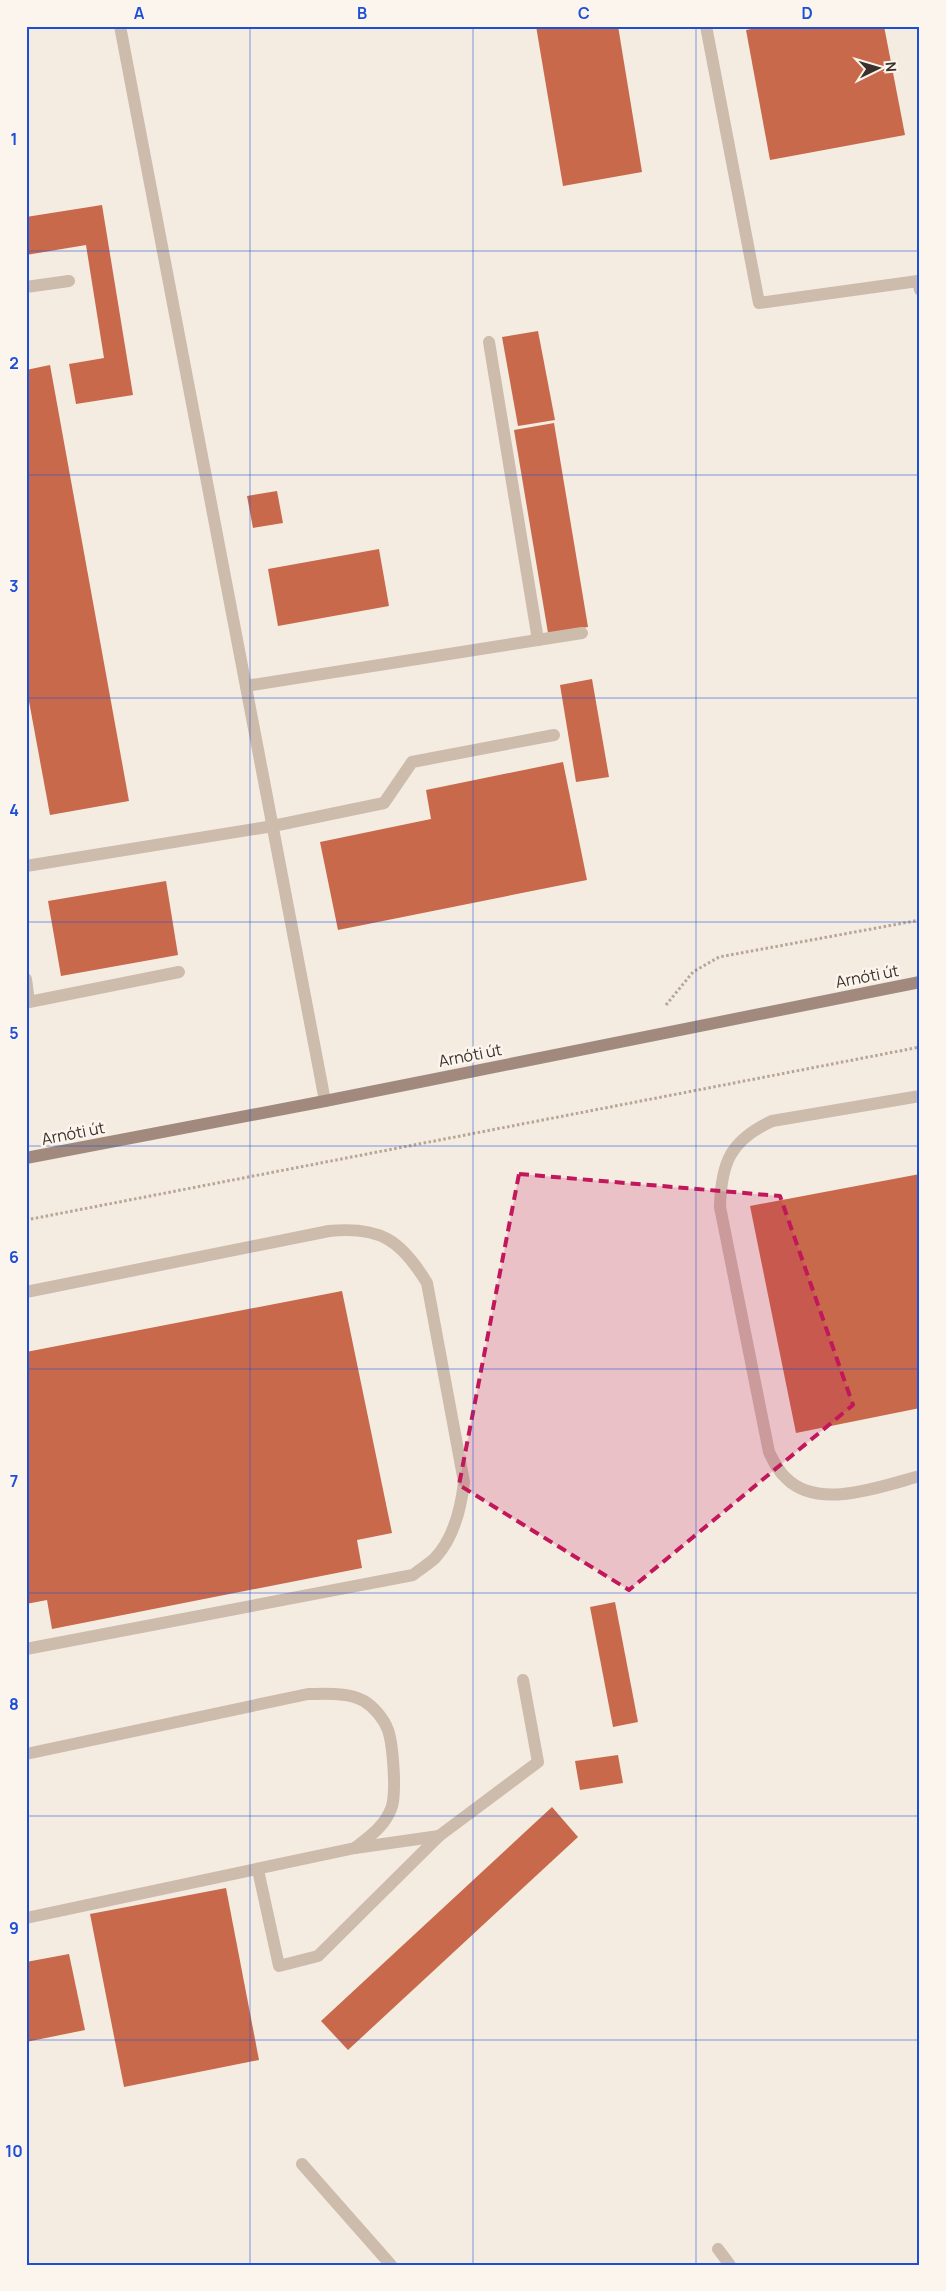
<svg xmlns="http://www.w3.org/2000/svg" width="946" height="2291" font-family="Manrope,sans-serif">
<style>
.building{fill:#c8694b}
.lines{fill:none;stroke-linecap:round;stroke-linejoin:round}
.path{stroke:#b9a596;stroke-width:3;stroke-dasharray:2.5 2.5;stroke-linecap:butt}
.service{stroke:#cdbbac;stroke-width:12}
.minor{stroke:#cdbbac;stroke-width:12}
.secondary{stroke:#a18a7d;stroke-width:12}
.marked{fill:#c2185b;fill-opacity:0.2;stroke:#c2185b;stroke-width:4;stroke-dasharray:10 6;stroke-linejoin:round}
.grid{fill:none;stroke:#1d4ed8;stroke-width:1;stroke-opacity:0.55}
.labels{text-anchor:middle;stroke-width:5;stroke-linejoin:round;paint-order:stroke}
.street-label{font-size:16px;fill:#3b302b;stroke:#fbf5ee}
.neatline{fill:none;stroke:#1d4ed8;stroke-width:2}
.grid-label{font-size:16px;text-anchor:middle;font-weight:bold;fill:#1d4ed8}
</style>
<rect width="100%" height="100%" fill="#f4ebe1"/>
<!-- building -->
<g class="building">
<polygon points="536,26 618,26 642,172 563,186"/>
<polygon points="767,26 884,26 905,135 770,160 746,30"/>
<polygon points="102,205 133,395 76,404 69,364 104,358 86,245 26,255 26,217"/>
<polygon points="538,331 555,420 518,426 502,337"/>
<polygon points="50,365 129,801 50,815 26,685 26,370"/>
<polygon points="554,423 588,627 548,633 514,430"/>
<polygon points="277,491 283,523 253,528 247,496"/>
<polygon points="379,549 389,606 278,626 268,569"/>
<polygon points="592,679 609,777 576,782 560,685"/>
<polygon points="563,762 587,880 338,930 320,842 431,819 426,790"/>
<polygon points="166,881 178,955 61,976 48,901"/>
<polygon points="920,1174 920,1408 796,1433 750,1206"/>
<polygon points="342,1291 392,1533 357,1540 362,1568 52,1629 47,1600 26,1604 26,1352"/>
<polygon points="615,1602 638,1722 613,1727 590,1607"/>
<polygon points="618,1755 623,1783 580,1790 575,1761"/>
<polygon points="552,1807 578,1837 348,2050 321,2021"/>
<polygon points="226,1888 259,2060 124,2087 90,1914"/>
<polygon points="69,1954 85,2030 26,2042 26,1962"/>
</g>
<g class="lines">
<!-- path -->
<g class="path">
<polyline points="666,1005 693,972 719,957 920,920"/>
<polyline points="26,1220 920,1047"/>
</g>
<!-- service -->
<g class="service">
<polyline points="706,26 759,303 918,281 920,290"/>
<polyline points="26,287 69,281"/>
<polyline points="489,342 538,640"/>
<polyline points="246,686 582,633"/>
<polyline points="26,866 273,826 384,803 412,762 554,735"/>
<polyline points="26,979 29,1002 179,972"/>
<path d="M920 1096 772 1121C731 1140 721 1162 720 1207L769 1452C774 1462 778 1471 786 1478 818 1511 882 1486 920 1476"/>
<path d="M26 1292 329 1231C380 1226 401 1240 427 1283L464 1482C461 1508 453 1539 435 1558 429 1564 420 1569 413 1575L26 1649"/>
<path d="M26 1754 308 1694C325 1694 348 1692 364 1701 374 1707 384 1719 388 1730 393 1745 397 1795 391 1809 384 1827 369 1837 355 1848L26 1918"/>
<polyline points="355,1848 439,1836 538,1762 523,1680"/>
<polyline points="258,1870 279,1966 318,1956 439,1836"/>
<polyline points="302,2164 391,2265"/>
<polyline points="718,2249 730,2265"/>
</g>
<!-- minor -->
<polyline class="minor" points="120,26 325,1101"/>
<!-- secondary -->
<polyline class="secondary" points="26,1158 325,1101 920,982"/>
</g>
<!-- marked area -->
<path class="marked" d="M519 1174 780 1196 853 1405 629 1590 459 1485Z"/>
<!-- grid -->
<path class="grid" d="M250 26V2265M473 26V2265M696 26V2265M26 251H920M26 475H920M26 698H920M26 922H920M26 1146H920M26 1369H920M26 1593H920M26 1816H920M26 2040H920"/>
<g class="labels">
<!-- street labels -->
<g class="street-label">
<text transform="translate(867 976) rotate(-11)" y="6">Arnóti út</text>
<text transform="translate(470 1055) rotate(-11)" y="6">Arnóti út</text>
<text transform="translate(73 1133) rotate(-11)" y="6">Arnóti út</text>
</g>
</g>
<!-- border -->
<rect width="946" height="2291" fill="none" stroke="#fbf5ee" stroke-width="55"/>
<!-- north arrow -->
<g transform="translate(878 68) rotate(85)" stroke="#fbf5ee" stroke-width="4" paint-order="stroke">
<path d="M0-4L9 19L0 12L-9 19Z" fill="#3b302b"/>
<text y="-8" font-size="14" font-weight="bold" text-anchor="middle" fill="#3b302b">N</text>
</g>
<rect x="28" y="28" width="890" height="2236" class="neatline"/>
<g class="grid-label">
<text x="139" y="19">A</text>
<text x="362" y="19">B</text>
<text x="584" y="19">C</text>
<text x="807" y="19">D</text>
<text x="14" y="145">1</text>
<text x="14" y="369">2</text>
<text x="14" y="592">3</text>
<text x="14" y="816">4</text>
<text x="14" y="1039">5</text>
<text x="14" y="1263">6</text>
<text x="14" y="1487">7</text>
<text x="14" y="1710">8</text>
<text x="14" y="1934">9</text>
<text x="14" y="2157">10</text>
</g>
</svg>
